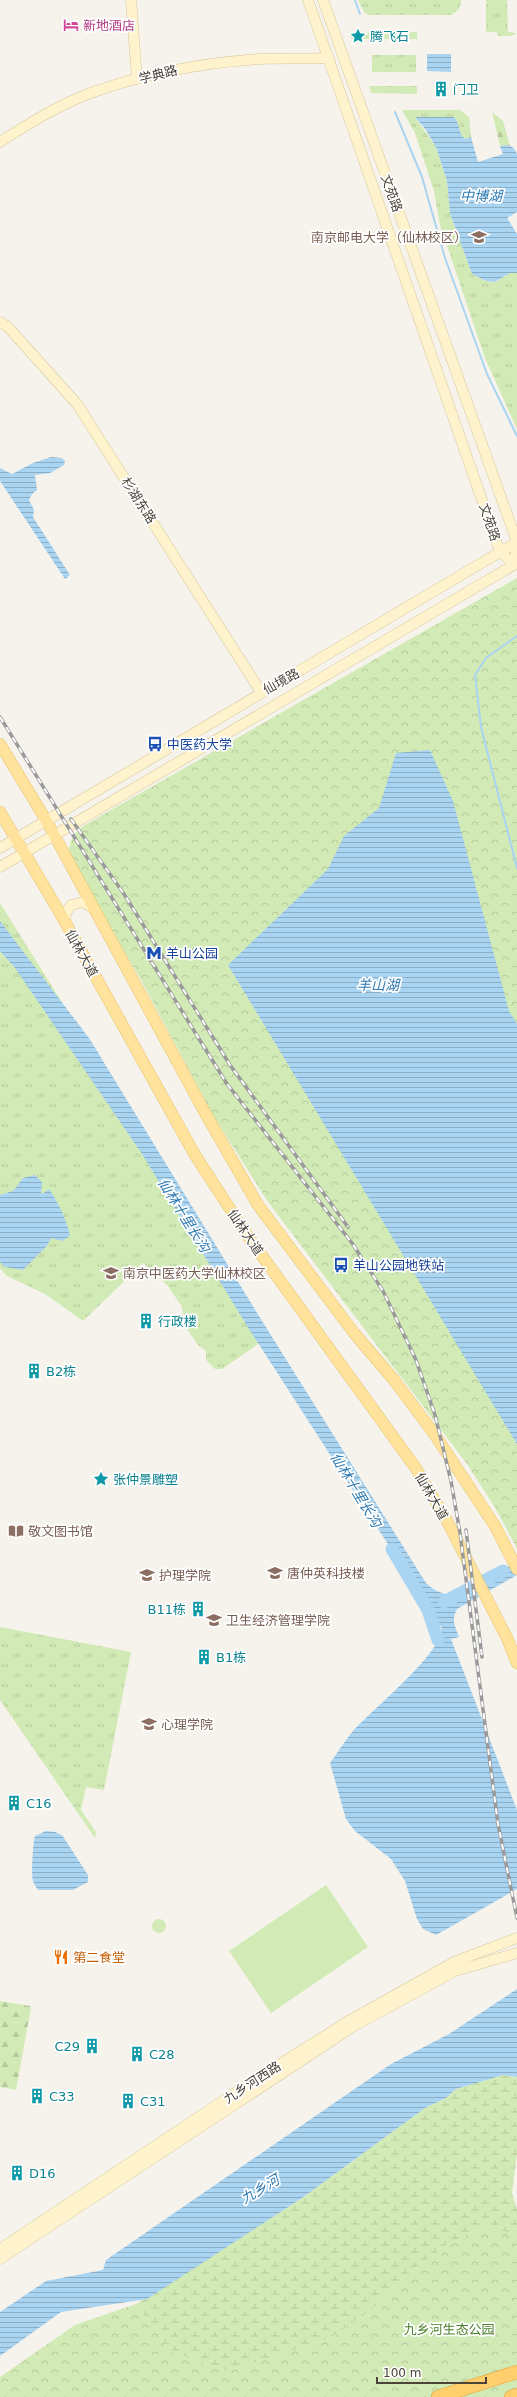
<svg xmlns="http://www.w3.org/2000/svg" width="517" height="2397" font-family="'DejaVu Sans','Noto Sans SC',sans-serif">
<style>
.grass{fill:url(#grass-tufts)}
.forest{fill:url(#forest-firs)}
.wetland{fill:url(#wetland-marsh)}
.park{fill:url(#park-crowns)}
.pitch{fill:#d2eab5}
.water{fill:url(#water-rules)}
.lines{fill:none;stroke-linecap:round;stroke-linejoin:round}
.stream{stroke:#a9d4f2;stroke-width:2}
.river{stroke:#a9d4f2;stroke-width:13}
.secondary-casing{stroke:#d6c79b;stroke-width:11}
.primary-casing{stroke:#e6c16a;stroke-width:12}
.highway-casing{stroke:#e0a43c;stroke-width:14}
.secondary{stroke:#fff3cd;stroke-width:10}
.primary{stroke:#ffe39c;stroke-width:11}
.highway{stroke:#ffcf6e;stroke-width:13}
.rail-casing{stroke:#9a9a9a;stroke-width:3.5}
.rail{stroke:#fff;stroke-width:2;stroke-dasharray:6;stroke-linecap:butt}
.labels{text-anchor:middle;stroke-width:3.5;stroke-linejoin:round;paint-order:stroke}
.hotel-label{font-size:13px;fill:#b23c85;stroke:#fff;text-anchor:start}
.culture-label{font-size:13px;fill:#0d838f;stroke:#fff;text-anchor:start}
.street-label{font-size:13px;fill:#4b4439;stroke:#fff}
.education-label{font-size:13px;fill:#785e54;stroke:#fff;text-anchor:start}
.transit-label{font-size:13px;fill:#164399;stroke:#fff;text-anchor:start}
.food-label{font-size:13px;fill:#c56008;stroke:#fff;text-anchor:start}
.park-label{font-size:13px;fill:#4a7f2a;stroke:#fff}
.water-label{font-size:14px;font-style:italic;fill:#2e7ab2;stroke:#fff}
</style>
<defs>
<pattern id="grass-tufts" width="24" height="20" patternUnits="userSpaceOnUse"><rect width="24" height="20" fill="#d2eab5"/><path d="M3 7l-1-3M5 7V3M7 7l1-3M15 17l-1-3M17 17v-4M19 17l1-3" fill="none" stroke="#b6ca9c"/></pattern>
<pattern id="forest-firs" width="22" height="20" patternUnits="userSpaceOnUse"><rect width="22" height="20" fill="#d2eab5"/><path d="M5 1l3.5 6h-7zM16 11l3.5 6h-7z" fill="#b6ca9c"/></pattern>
<pattern id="wetland-marsh" width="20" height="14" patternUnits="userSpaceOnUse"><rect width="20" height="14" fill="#d2eab5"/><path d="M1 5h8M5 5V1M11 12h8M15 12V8" fill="none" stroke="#b6ca9c"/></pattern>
<pattern id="park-crowns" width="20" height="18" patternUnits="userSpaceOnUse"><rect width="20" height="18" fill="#d2eab5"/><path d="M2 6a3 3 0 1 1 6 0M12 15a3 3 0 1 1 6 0" fill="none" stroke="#b6ca9c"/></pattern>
<pattern id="water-rules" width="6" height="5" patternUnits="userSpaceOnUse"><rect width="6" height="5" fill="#a9d4f2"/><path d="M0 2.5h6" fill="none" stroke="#8caec5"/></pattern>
</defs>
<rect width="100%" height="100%" fill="#f6f3ec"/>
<!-- grass -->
<g class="grass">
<path d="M358 0H461C461 8 458 11 451 15H368L364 12Z"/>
<polygon points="486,0 507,0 508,32 517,33 511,36 498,36 497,32 486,32"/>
<polygon points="348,32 417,32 417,39 352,39"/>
<rect x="372" y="55" width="44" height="17"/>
<polygon points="369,86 417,86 417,94 371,93"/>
<path d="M402 110H460L469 117 471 137 465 139C458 133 460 123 454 117H415L436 147 447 181 450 213 472 274 486 281 495 282 510 273H517V429L485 358 440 225 434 191 415 133Z"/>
<polygon points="0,903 270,1336 222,1369 215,1369 206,1360 206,1351 198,1345 185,1326 182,1307 168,1286 143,1263 83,1321 45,1294 7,1276 0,1268"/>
<polygon points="0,1627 131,1652 104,1790 86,1787 81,1810 96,1832 95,1838 0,1700"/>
<circle cx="159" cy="1926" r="7"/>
</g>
<!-- forest -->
<g class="forest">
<polygon points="492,112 503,121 510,146 500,146"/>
<polygon points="0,2001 30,2006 31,2008 16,2090 0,2087"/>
</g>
<!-- wetland -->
<polygon class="wetland" points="503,2075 517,2077 517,2154 512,2193 517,2209 517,2234 482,2227 445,2246 401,2279 374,2308 329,2339 228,2371 172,2352 136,2304 302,2198 425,2108 446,2098 456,2089"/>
<!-- park -->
<g class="park">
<path d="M517 578V1549L496 1509 467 1464 268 1202 213 1115 141 980 70 859C67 845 72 835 83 826Z"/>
<polygon points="482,2227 517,2234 517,2397 0,2397 0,2377 75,2325 136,2304 172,2352 228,2371 329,2339 374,2308 401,2279 445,2246"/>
</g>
<!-- pitch -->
<polygon class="pitch" points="326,1885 368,1947 271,2013 229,1951"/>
<!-- water -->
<g class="water">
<polygon points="427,54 451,54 451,72 427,71"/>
<path d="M415 117H454C460 123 458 133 465 139L471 137 478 162 503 154 500 146C509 144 514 146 517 154V212L507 218 517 234V273H510L495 282 486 281 472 274 450 213 447 181 436 147 425 129Z"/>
<polygon points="51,457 62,458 65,461 64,465 50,473 35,475 37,490 32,494 29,500 34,510 33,517 70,575 65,579 0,481 0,468 12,474 33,463"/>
<polygon points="430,750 453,801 509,1011 517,1024 517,1444 228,965 328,869 344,836 379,808 396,753"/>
<path d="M0 921 89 1038 262 1321 426 1583C455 1612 490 1578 517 1561V1575L457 1609C451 1620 455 1626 459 1637L451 1639 517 1810V1889L436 1935 423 1929 417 1919 405 1881 391 1859 355 1831 346 1819 330 1763C337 1753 345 1741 353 1731 371 1711 444 1651 442 1628L249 1329 142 1154 15 968 0 951Z"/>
<path d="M35 1175 42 1182 41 1195 49 1189C59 1204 66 1218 70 1236L62 1241 51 1238 47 1246 23 1270 5 1267 0 1262V1195L13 1191 23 1178Z"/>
<path d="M46 1831 55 1832 62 1835 88 1875V1882L73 1890H38C36 1887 34 1884 33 1881 31 1876 33 1840 35 1836Z"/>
<polygon points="517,1989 517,2077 503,2075 456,2089 446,2098 425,2108 302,2198 147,2299 61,2312 0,2356 0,2312 46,2281 103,2270 106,2260 391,2064 449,2034"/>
</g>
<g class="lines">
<!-- stream -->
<g class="stream">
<polyline points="355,0 360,14"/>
<polyline points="395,112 422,177 445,258 487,374 517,436"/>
<polyline points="517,636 486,658 475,675 481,727 517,868"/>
</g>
<!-- river -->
<g class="river">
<polyline points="392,1549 428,1610 438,1640"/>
<polyline points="444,1602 503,1571"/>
</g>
<!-- secondary casing -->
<g class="secondary-casing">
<g id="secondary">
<polyline points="131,0 137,79"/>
<polyline points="308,0 500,552 515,564"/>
<polyline points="323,0 517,542 515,564"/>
<path d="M0 142C28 124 57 106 88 94 142 74 202 63 259 59 283 58 306 59 329 58"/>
<polyline points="0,322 8,327 77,404 261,692"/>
<polyline points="0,848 517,542"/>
<polyline points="0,867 517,563"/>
<polyline points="65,923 65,915 71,905 83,902 93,908"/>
<polyline points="0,2249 250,2083 350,2020 454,1962 517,1938"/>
<polyline points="0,2259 354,2026 455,1971 517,1953"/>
</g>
</g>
<!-- primary casing -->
<g class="primary-casing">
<g id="primary">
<polyline points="0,744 46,820 204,1111 258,1205 354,1333 394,1380 435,1435 495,1526 517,1569"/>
<polyline points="0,812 60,913 195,1155 247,1235 415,1467 446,1519 507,1638 517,1663"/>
</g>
</g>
<!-- highway casing -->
<g class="highway-casing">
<g id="highway">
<polyline points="438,2397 517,2372"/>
<polyline points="511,2397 517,2395"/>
</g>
</g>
<!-- secondary -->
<use href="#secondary" class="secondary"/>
<!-- primary -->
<use href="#primary" class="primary"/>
<!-- highway -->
<use href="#highway" class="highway"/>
<!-- rail casing -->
<g class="rail-casing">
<g id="rail">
<polyline points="0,717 227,1084 352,1243 383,1291 416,1360 435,1415 451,1481 460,1533 498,1824 517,1918"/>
<polyline points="71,819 124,894 230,1065 348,1227"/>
<polyline points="466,1530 482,1657"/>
</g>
</g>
<!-- rail -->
<use href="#rail" class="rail"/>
</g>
<!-- icons -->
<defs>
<g id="hotel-bare" transform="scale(1.2)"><path d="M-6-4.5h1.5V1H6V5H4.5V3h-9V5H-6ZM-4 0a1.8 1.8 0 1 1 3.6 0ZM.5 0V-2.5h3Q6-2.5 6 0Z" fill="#d1479c" stroke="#fff" stroke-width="2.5" paint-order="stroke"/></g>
<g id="sight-bare" transform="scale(1.2)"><path d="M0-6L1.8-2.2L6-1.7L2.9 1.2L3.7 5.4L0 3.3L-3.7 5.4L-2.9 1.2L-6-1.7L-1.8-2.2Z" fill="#0f9aa8" stroke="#fff" stroke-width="2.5" paint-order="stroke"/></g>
<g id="building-bare" transform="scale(1.2)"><path d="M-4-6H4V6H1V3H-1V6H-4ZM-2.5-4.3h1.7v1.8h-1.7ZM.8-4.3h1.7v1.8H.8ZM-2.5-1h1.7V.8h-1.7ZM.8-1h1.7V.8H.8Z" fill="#0f9aa8" stroke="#fff" stroke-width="2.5" paint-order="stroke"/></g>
<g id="university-bare" transform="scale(1.2)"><path d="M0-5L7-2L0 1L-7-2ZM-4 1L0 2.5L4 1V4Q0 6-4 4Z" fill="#8d6e63" stroke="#fff" stroke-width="2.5" paint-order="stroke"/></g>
<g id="bus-bare" transform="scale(1.2)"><path d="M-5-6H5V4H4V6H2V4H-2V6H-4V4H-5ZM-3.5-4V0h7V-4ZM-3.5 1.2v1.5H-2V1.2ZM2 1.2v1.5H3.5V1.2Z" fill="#1a4fb4" stroke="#fff" stroke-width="2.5" paint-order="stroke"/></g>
<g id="metro-bare" transform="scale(1.2)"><path d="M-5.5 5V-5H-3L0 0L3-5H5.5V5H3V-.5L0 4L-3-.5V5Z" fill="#1a4fb4" stroke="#fff" stroke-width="2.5" paint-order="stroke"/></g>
<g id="library-bare" transform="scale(1.2)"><path d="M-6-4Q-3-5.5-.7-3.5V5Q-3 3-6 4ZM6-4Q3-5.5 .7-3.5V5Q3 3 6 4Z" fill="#8d6e63" stroke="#fff" stroke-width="2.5" paint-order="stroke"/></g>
<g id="school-bare" transform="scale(1.2)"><path d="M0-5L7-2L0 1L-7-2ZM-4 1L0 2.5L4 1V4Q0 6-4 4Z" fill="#8d6e63" stroke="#fff" stroke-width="2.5" paint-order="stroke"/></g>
<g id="restaurant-bare" transform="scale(1.2)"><path d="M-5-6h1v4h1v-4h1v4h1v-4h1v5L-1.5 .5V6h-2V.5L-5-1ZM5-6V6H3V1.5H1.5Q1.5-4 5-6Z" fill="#e8710a" stroke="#fff" stroke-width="2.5" paint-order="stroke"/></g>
</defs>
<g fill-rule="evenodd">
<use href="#hotel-bare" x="71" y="25"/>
<use href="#sight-bare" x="358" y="36"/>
<use href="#building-bare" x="441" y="89"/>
<use href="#university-bare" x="479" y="237"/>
<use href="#bus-bare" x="155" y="744"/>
<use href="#metro-bare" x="154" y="953"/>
<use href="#bus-bare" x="341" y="1265"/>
<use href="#university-bare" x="111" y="1273"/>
<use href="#building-bare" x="146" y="1321"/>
<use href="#building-bare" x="34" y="1371"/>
<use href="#sight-bare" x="101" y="1479"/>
<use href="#library-bare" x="16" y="1531"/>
<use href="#school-bare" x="275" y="1573"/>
<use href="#school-bare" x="147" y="1575"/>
<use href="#building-bare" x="198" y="1609"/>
<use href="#school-bare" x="214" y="1620"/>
<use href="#building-bare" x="204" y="1657"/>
<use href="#school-bare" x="149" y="1724"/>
<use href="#building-bare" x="14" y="1803"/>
<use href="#restaurant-bare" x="61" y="1957"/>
<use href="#building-bare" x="92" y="2046"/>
<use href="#building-bare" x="137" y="2054"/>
<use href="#building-bare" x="37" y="2096"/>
<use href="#building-bare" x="128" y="2101"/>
<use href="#building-bare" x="17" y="2173"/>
</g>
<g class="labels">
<!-- hotel labels -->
<g class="hotel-label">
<text x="83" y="30">新地酒店</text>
</g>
<!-- culture labels -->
<g class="culture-label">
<text x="370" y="41">腾飞石</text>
<text x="453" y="94">门卫</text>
<text x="158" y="1326">行政楼</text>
<text x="46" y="1376">B2栋</text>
<text x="113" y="1484">张仲景雕塑</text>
<text x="186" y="1614" text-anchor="end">B11栋</text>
<text x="216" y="1662">B1栋</text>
<text x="26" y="1808">C16</text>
<text x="80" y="2051" text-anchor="end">C29</text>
<text x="149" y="2059">C28</text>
<text x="49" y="2101">C33</text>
<text x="140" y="2106">C31</text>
<text x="29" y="2178">D16</text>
</g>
<!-- street labels -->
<g class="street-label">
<text transform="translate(158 74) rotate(-14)" y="5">学典路</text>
<text transform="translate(392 193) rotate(70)" y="5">文苑路</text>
<text transform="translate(139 500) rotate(57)" y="5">杉湖东路</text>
<text transform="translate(490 522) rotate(71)" y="5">文苑路</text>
<text transform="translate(281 681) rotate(-29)" y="5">仙境路</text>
<text transform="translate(82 953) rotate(61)" y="5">仙林大道</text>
<text transform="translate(246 1232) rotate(56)" y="5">仙林大道</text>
<text transform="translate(432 1496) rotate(60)" y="5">仙林大道</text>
<text transform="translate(252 2082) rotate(-33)" y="5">九乡河西路</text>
</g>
<!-- education labels -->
<g class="education-label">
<text x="467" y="242" text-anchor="end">南京邮电大学（仙林校区）</text>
<text x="123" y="1278">南京中医药大学仙林校区</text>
<text x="28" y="1536">敬文图书馆</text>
<text x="287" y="1578">唐仲英科技楼</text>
<text x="159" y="1580">护理学院</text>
<text x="226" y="1625">卫生经济管理学院</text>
<text x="161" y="1729">心理学院</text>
</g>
<!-- transit labels -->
<g class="transit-label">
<text x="167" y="749">中医药大学</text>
<text x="166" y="958">羊山公园</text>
<text x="353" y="1270">羊山公园地铁站</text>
</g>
<!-- food labels -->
<g class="food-label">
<text x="73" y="1962">第二食堂</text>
</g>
<!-- park labels -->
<g class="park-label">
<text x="449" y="2334">九乡河生态公园</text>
</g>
<!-- water labels -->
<g class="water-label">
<text x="481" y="201">中博湖</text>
<text x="378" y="990">羊山湖</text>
<text transform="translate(184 1215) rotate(58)" y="5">仙林十里长沟</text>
<text transform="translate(356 1490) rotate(59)" y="5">仙林十里长沟</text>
<text transform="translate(260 2189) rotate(-31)" y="5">九乡河</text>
</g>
</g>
<!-- scale -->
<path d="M377 2377v6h109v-6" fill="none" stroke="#4b4439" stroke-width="2"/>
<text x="383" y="2377" font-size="12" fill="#4b4439" stroke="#ffffff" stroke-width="3" paint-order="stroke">100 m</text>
</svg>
